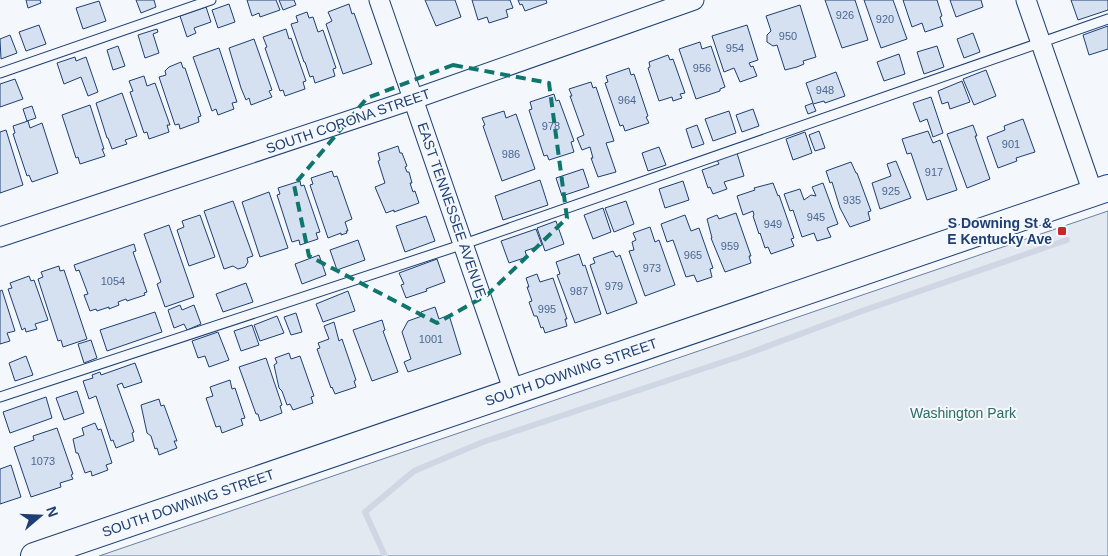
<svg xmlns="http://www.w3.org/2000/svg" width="1108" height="556" font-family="Arial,sans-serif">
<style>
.green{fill:#e3e9f0;stroke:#687fa3}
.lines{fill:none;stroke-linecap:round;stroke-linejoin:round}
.stream{stroke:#cfd7e4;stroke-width:6}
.building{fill:#d5e0f0;stroke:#1d3f73}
.service-casing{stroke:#1d3f73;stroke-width:11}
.minor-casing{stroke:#1d3f73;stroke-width:21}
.secondary-casing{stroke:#1d3f73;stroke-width:28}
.service{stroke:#f4f7fb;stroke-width:9}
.minor{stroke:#f4f7fb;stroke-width:19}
.secondary{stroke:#f4f7fb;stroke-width:26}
.marked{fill:none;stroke:#0f766e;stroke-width:4;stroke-dasharray:10 6;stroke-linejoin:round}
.poi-dot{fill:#c62828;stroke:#f4f7fb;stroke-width:2}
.labels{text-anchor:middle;stroke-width:4;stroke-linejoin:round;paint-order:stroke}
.number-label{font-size:11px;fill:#4b6792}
.street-label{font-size:14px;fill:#1d3f73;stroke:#f4f7fb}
.poi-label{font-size:14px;font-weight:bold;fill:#1d3f73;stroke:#f4f7fb;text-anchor:end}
.park-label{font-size:14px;fill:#2c6c60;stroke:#f4f7fb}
</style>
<rect width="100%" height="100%" fill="#f4f7fb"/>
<!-- green -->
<polygon class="green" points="1108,211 1108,556 99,556"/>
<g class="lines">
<!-- stream -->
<polyline class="stream" points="385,556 365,512 414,471 483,442 744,355 862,311 1067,240"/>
</g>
<!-- building -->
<g class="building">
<polygon points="26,0 40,0 41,3 28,8"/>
<polygon points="136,0 154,0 156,7 141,13"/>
<polygon points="247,0 276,0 280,10 260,17 259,13 252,16"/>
<polygon points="279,0 294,0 296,5 283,10"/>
<polygon points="425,0 455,0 461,17 436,26"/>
<polygon points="472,0 510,0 513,8 506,10 508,17 489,23 487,17 478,20"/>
<polygon points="518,0 546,0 547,3 525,11 522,4 520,5"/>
<polygon points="825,0 855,0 868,40 842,48"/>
<polygon points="864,0 893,0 907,39 881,48"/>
<polygon points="903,0 937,0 942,16 940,17 943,26 925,32 922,23 912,27"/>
<polygon points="950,0 981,0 983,7 956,17"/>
<polygon points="1071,0 1108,0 1108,10 1078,20"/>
<polygon points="99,1 106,21 83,29 76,8"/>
<polygon points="229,4 235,22 218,28 212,10"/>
<polygon points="349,4 352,14 354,13 372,64 343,74 326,24 332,21 328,12"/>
<polygon points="800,5 816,57 803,61 804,64 797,67 785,70 777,45 773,46 767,42 767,35 771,31 766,16"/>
<polygon points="206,7 211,22 194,28 196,33 187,37 180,16"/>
<polygon points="307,12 309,18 313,17 318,32 323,30 336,68 333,69 335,76 315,83 313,76 310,77 305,62 304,62 291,24 298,22 296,16"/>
<polygon points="39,25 46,44 26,51 19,32"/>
<polygon points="747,25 758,60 749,63 751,67 753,66 757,76 740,82 734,68 724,72 712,36"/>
<polygon points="1108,26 1108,49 1089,55 1083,35"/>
<polygon points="157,29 158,32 153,34 159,53 145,58 138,35"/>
<polygon points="286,29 289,39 291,38 306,81 303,82 305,89 285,96 283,90 280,91 265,48 267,47 263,37"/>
<polygon points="973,33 980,52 964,58 957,39"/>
<polygon points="10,35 17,53 1,59 0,39"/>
<polygon points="254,39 272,90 269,91 272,97 251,105 249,98 246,100 241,88 229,48"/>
<polygon points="700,42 702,49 711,46 725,87 720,89 720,91 696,99 679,49"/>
<polygon points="118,46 125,66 113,70 107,50"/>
<polygon points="937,46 944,67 924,74 917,52"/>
<polygon points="219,48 237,102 232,103 234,109 218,115 216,109 212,111 193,57"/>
<polygon points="899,54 905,74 884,81 877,62"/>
<polygon points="668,55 670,60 673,59 685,93 680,94 682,98 673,101 672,97 659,101 648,68 650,67 649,62"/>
<polygon points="75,57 76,61 86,57 98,92 88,96 81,77 64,84 57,63"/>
<polygon points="181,62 183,68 185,68 201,116 198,117 199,122 180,129 179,124 175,125 159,77 166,75 165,71 169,67"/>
<polygon points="629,68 631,75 634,74 648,116 646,117 649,123 625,131 623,125 620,126 605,83 608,82 606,76"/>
<polygon points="986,70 996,96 974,105 963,79"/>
<polygon points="836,72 845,96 825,103 824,101 813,104 816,111 808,114 805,106 813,103 806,83"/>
<polygon points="144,76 147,86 155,83 170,125 167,125 169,132 149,139 147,132 144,133 130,92 133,91 129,81"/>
<polygon points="15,79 23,99 0,107 0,84"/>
<polygon points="962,81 970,102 950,109 948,102 942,104 938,91"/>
<polygon points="591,82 593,88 596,87 614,141 606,143 616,172 598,177 591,158 593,158 590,147 582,150 577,138 584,135 570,96 572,96 569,89"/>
<polygon points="122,93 137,136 125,140 127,144 112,149 108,138 107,138 96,103"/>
<polygon points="554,94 556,101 559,100 574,141 571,142 574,152 549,160 547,155 544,156 529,110 532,109 530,102"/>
<polygon points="931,97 943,133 933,137 927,119 920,122 913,103"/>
<polygon points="90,105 104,149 102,149 105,156 80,164 78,157 76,158 62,115"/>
<polygon points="32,106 36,118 27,121 23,109"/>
<polygon points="753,109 759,126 742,132 736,115"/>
<polygon points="504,111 506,118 516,114 535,169 502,181 483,126 485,125 482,118"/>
<polygon points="729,111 736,133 713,141 705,119"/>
<polygon points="1023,119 1035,152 1016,158 1017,161 998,168 987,137 1005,130 1004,126"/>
<polygon points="28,121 30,128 42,123 58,173 32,182 29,175 27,176 13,134 15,133 13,126"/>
<polygon points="697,125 704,144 692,148 686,129"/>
<polygon points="973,125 977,136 975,136 990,179 967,188 947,134"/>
<polygon points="6,130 23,185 0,193 0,132"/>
<polygon points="819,131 825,148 815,151 809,135"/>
<polygon points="928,131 933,143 940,140 957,190 927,200 911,153 907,154 902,139"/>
<polygon points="805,132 812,153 793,160 786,139"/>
<polygon points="398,146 400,153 402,153 407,166 405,167 407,172 409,172 412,183 410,183 413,192 415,191 419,203 394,212 394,210 386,213 375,187 385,183 378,161 380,160 378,153"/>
<polygon points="659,147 666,165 648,171 642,153"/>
<polygon points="737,153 744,176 724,182 727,189 713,194 710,187 708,188 702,170 719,164 717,160"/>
<polygon points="896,161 911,198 880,209 872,183 891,176 887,164"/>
<polygon points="851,162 856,173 857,173 871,211 868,212 870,220 850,227 840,208 832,182 830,183 826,171"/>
<polygon points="583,169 589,187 562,196 556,178"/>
<polygon points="332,171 334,177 337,176 352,219 345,222 348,231 346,231 347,233 341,235 341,233 328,238 310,185 313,184 311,178"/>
<polygon points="540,180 548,205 503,220 495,196"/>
<polygon points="300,181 301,186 304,185 320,232 316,233 318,239 300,245 299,240 292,242 277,195 280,194 278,188"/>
<polygon points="683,181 689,200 665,208 659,189"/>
<polygon points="773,183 778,196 779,195 794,238 791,239 794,246 771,254 768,247 765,248 760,233 759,234 753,216 754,215 753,211 743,215 737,196 755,190 754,188"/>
<polygon points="823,183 838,224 827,228 831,237 817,241 814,233 802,237 793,210 790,211 784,194 800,189 804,200 811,195 816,196 812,187"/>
<polygon points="269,192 288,248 260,257 242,202"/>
<polygon points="233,201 253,256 247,258 248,262 245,267 238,269 233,266 224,269 204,211"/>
<polygon points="626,201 634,224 614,232 605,208"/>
<polygon points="603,208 611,232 593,239 584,215"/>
<polygon points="736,213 751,256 749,256 751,263 725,272 711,238 712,238 707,219 717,215 719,219"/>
<polygon points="200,215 215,257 189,266 177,230 184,227 182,221"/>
<polygon points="685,215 691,231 699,228 713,268 710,269 712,277 697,282 694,275 686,277 673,240 667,242 661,224"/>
<polygon points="426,216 435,241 405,252 396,226"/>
<polygon points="556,221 564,244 545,251 537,228"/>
<polygon points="169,225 194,297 165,307 157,284 161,282 144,234"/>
<polygon points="650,227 655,242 659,240 675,285 645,296 629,251 634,250 632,242 636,240 633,233"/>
<polygon points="536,229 542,245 525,251 527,257 509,263 501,241"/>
<polygon points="358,240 365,260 337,270 330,250"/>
<polygon points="134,244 136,251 133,252 147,292 144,293 145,295 127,301 126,299 118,302 119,305 109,309 109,307 97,311 96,309 90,311 84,295 88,294 79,270 76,271 74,265"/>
<polygon points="613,251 616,257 620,255 637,303 607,314 590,265 595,263 593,258"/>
<polygon points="579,254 583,266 585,265 601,314 575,323 557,275 560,274 556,262"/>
<polygon points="319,255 326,275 302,284 295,264"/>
<polygon points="437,259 445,282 426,289 427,291 406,298 401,285 404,284 399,273"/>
<polygon points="59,266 60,271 64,270 87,339 63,347 61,340 58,341 38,279 43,277 41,272"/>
<polygon points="537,274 540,282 553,278 567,319 565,319 567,326 545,333 543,327 541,328 537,316 534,316 529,302 532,301 527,287 529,287 526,278"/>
<polygon points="29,276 31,281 34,280 48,320 35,324 37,329 26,332 25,328 22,330 8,289 12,288 10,283"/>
<polygon points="246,283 253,302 223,312 216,294"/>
<polygon points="2,290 15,331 7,333 10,341 0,344 0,291"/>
<polygon points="348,291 355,311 323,322 316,304"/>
<polygon points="180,305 182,310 194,305 201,324 187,330 184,324 174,328 168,310"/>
<polygon points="435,307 439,319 449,315 461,354 408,372 404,362 411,359 402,332 408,321 422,316 421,312"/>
<polygon points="155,312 162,332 107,351 100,330"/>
<polygon points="296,313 302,332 291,335 284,317"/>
<polygon points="277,316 284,333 260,341 254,325"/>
<polygon points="382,320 385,330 383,331 398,372 372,381 353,330"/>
<polygon points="334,322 339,341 342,339 356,380 354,381 356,387 335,394 332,387 331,388 317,349 320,348 318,343 329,339 324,326"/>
<polygon points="252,325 259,345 241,351 234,331"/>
<polygon points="218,332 229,360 209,367 205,356 198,358 192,341"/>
<polygon points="91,340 97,358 84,363 78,344"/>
<polygon points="289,353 291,359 300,356 314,396 311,397 313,403 293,410 290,404 287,405 282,391 279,388 274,365 277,363 275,358"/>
<polygon points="26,356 33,375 15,381 9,363"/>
<polygon points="266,358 282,405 280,406 282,413 260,421 258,414 256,414 239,367"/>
<polygon points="135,363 142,382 124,388 122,383 117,385 134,432 132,433 134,441 116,448 113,440 111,441 96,396 89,399 83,381 93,378 92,375 100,372 101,375"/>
<polygon points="230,380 232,389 235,388 245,418 241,419 243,425 222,433 220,426 216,427 206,398 213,396 210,387"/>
<polygon points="77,391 84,413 64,420 56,398"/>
<polygon points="46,397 52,418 10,433 3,412"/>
<polygon points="159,399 161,406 164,405 177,441 174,441 177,448 159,455 157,448 155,449 151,436 147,433 141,405"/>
<polygon points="95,423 98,430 101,429 112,463 106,465 108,470 92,476 91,471 85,473 78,453 76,453 73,439 84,435 82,428"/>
<polygon points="57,428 73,474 71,475 73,479 60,483 61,487 31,497 14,447 34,440 33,436"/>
<polygon points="11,465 21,497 0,504 0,469"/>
</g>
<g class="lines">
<!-- service casing -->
<g class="service-casing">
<g id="service">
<polyline points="0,73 211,0"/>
<polyline points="0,397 464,244 1108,19"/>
</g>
</g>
<!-- minor casing -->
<g class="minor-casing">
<g id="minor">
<polyline points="379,0 514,392"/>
<polyline points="1026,0 1093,193"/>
<polyline points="0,237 414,99 694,0"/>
</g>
</g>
<!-- secondary casing -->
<g class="secondary-casing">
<polyline id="secondary" points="34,556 1108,188"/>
</g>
<!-- service -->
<use href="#service" class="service"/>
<!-- minor -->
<use href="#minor" class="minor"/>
<!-- secondary -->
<use href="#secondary" class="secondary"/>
</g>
<!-- marked area -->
<path class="marked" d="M453 65 549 83 567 218 487 295 437 323 309 256 294 185 367 98Z"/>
<!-- markers -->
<rect class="poi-dot" x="1057" y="226" width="10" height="10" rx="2.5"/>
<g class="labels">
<!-- number labels -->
<g class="number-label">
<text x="845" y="19">926</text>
<text x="885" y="23">920</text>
<text x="788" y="40">950</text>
<text x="735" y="52">954</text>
<text x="702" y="72">956</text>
<text x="825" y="94">948</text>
<text x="627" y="104">964</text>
<text x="551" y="130">978</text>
<text x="1011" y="148">901</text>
<text x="511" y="158">986</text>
<text x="934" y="176">917</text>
<text x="891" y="195">925</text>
<text x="852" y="204">935</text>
<text x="816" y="221">945</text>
<text x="773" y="228">949</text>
<text x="730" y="250">959</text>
<text x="693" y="259">965</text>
<text x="652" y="272">973</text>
<text x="113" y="285">1054</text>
<text x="614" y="290">979</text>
<text x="579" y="295">987</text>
<text x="547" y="313">995</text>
<text x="431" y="343">1001</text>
<text x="43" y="465">1073</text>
</g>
<!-- street labels -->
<g class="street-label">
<text transform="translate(348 121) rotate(-19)" y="5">SOUTH CORONA STREET</text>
<text transform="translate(452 210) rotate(71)" y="5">EAST TENNESSEE AVENUE</text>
<text transform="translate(571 372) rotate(-19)" y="5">SOUTH DOWNING STREET</text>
<text transform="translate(188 503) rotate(-19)" y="5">SOUTH DOWNING STREET</text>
</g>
<!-- poi labels -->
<g class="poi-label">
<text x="1052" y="228">S Downing St &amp;<tspan x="1052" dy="16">E Kentucky Ave</tspan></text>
</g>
<!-- park labels -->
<g class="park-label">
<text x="963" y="418">Washington Park</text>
</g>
</g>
<!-- north arrow -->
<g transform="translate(40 516) rotate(71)" stroke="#f4f7fb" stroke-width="4" paint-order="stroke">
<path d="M0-4L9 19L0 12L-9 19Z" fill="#1d3f73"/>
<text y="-8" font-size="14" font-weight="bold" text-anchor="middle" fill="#1d3f73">N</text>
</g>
</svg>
